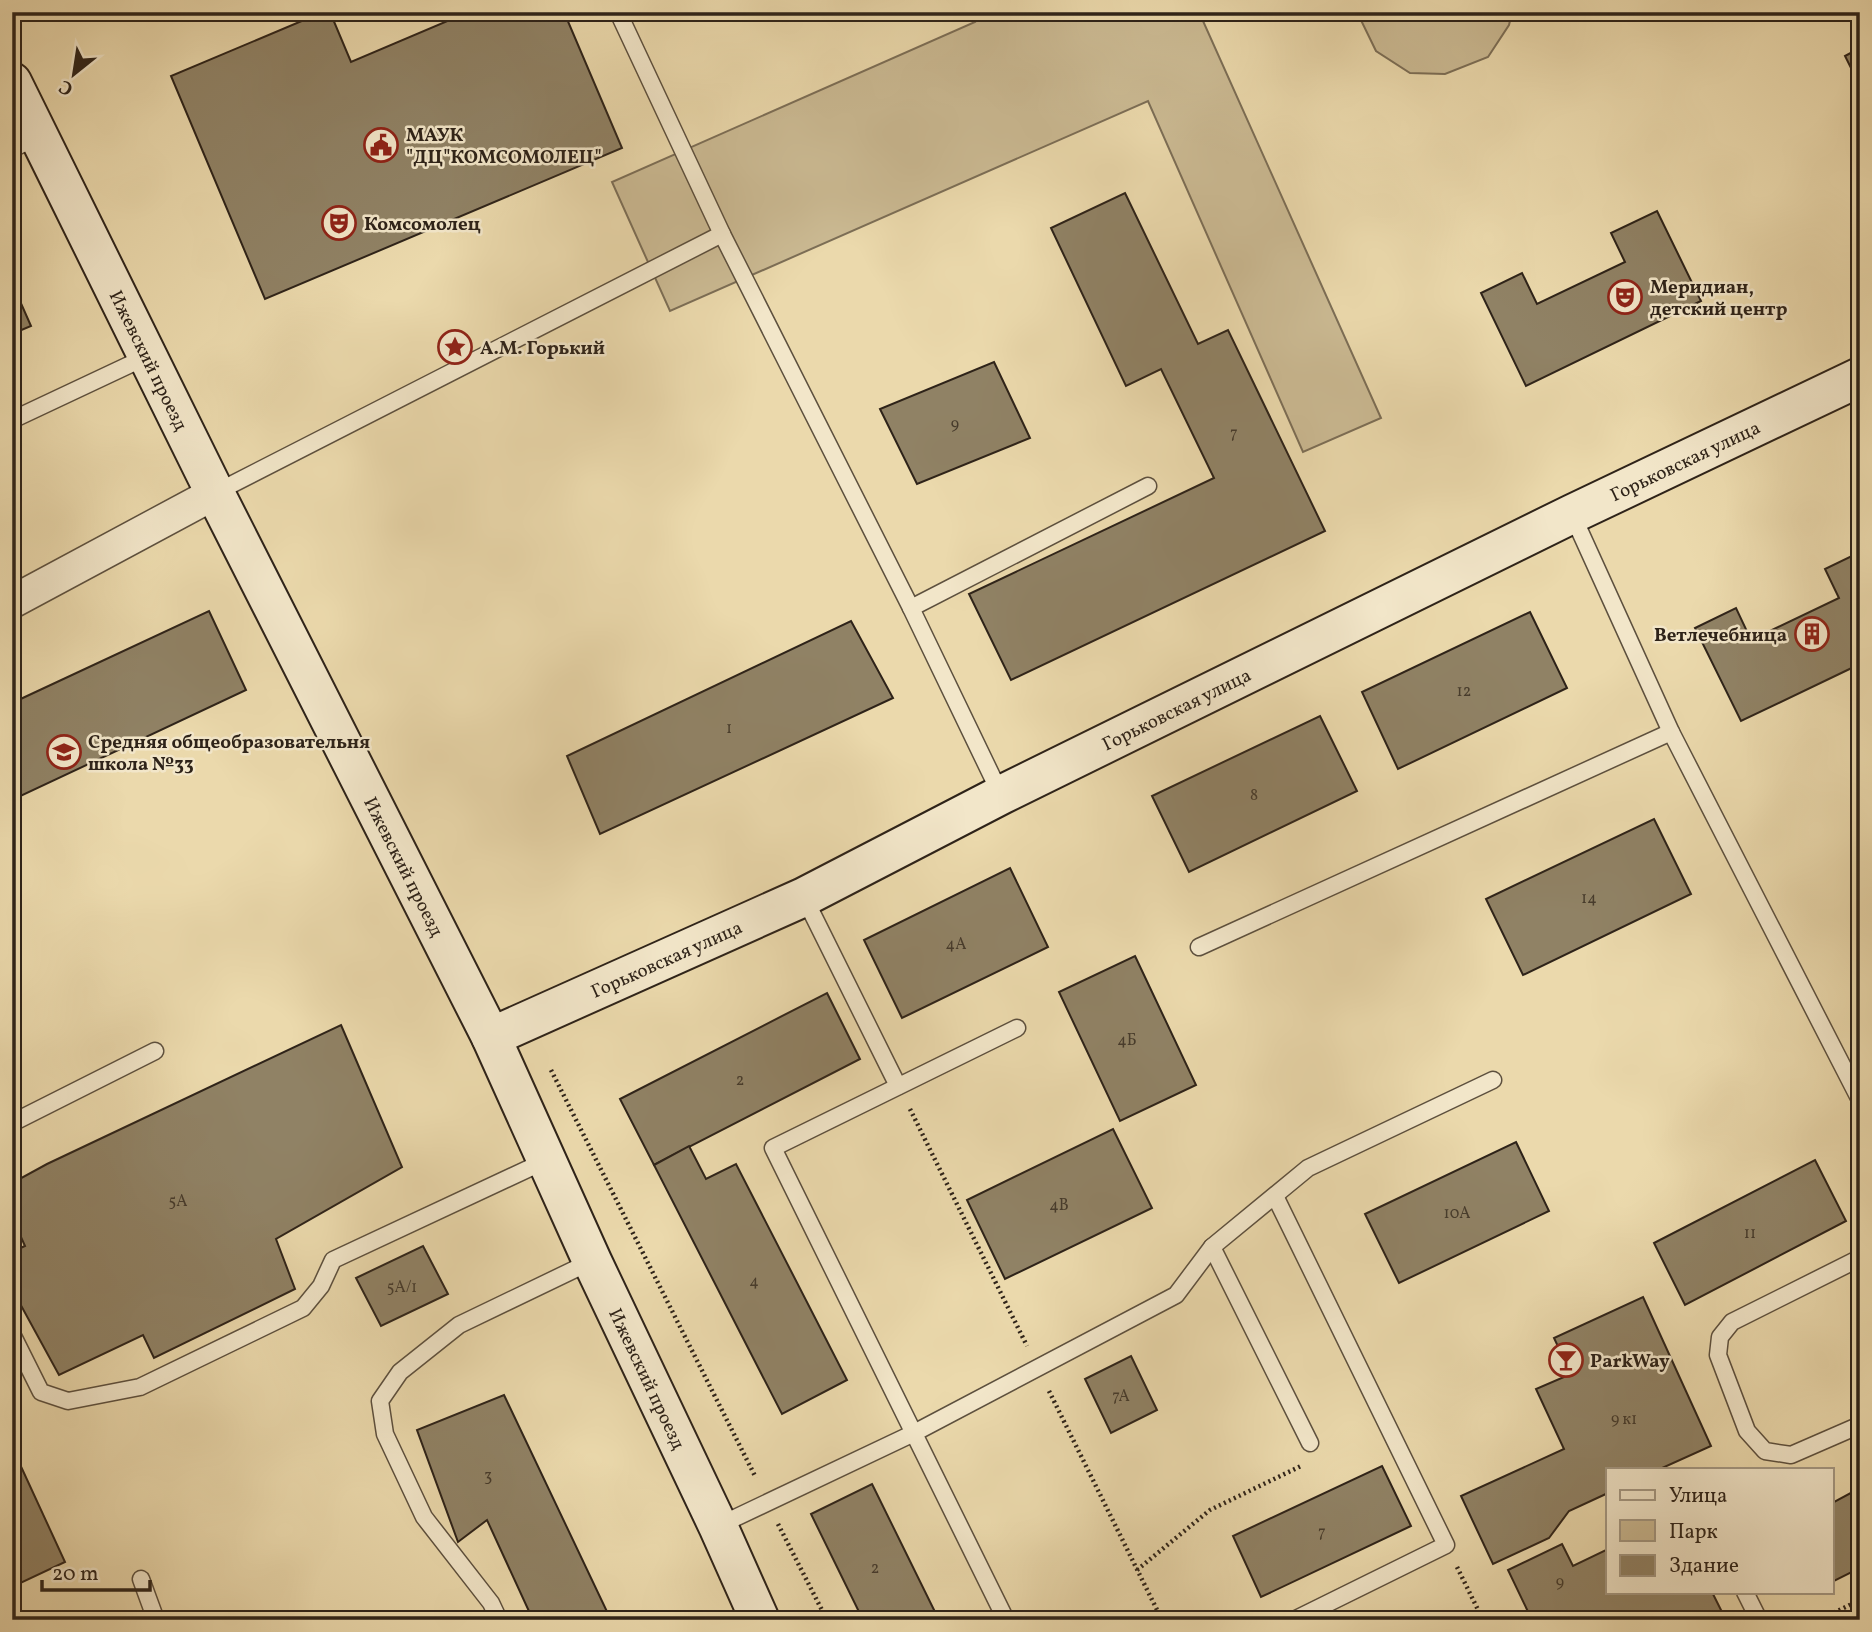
<svg xmlns="http://www.w3.org/2000/svg" width="1872" height="1632" font-family="Vollkorn,serif">
<style>
.green{fill:#cbba93;stroke:#7c6e56;stroke-width:2}
.building{fill:#908265;stroke:#2e2319;stroke-width:2}
.lines{fill:none;stroke-linecap:round;stroke-linejoin:round}
.lane-casing{stroke:#5d503e;stroke-width:19}
.street-casing{stroke:#5d503e;stroke-width:35}
.secondary-casing{stroke:#2e2319;stroke-width:42}
.path{stroke:#2e2319;stroke-width:4.5;stroke-dasharray:2 3.5;stroke-linecap:butt}
.lane{stroke:#f2e6c9;stroke-width:16}
.street{stroke:#f2e6c9;stroke-width:32}
.secondary{stroke:#f2e6c9;stroke-width:38}
.labels{text-anchor:middle;stroke-width:5;stroke-linejoin:round;paint-order:stroke}
.number-label{font-size:16px;fill:#463b2c}
.poi-label{font-size:19px;font-weight:bold;fill:#2e2319;stroke:#f2e6c9;text-anchor:start}
.street-label{font-size:19px;fill:#2e2319;stroke:#f2e6c9}
</style>
<rect width="100%" height="100%" fill="#ebd9ac"/>
<filter id="stains"><feTurbulence type="fractalNoise" baseFrequency=".00286" numOctaves="4"/><feColorMatrix values="0 0 0 0 .2 0 0 0 0 .09 0 0 0 0 .02 0 0 0 .5 -.17"/></filter>
<radialGradient id="worn" r=".72"><stop offset=".6" stop-color="#630" stop-opacity="0"/><stop offset="1" stop-color="#630" stop-opacity=".3"/></radialGradient>
<!-- green -->
<g class="green">
<polygon points="971,12 1199,12 1381,418 1303,452 1148,101 670,311 612,182 975,22"/>
<polygon points="1357,12 1512,12 1509,25 1488,57 1445,74 1410,73 1376,51"/>
</g>
<!-- building -->
<g class="building">
<polygon points="323,12 330,12 351,62 457,17 455,12 564,12 622,148 265,299 171,76"/>
<polygon points="1860,48 1860,86 1845,56"/>
<polygon points="1125,193 1198,344 1228,330 1325,531 1011,680 969,594 1214,478 1161,369 1126,386 1051,228"/>
<polygon points="1657,211 1701,301 1526,386 1481,293 1522,273 1537,304 1625,262 1611,233"/>
<polygon points="12,283 31,326 12,334"/>
<polygon points="994,362 1030,438 917,484 880,409"/>
<polygon points="1860,552 1860,664 1741,721 1695,628 1736,608 1751,640 1839,598 1825,569"/>
<polygon points="209,611 246,690 12,800 12,703"/>
<polygon points="1530,612 1567,688 1398,769 1362,692"/>
<polygon points="851,621 893,698 600,834 567,756"/>
<polygon points="1320,716 1357,791 1189,872 1152,796"/>
<polygon points="1654,819 1691,894 1523,975 1486,899"/>
<polygon points="1010,868 1048,947 902,1018 864,940"/>
<polygon points="1135,956 1196,1085 1120,1121 1059,992"/>
<polygon points="827,993 860,1059 654,1165 620,1099"/>
<polygon points="341,1025 402,1167 276,1239 295,1289 154,1358 143,1335 59,1375 12,1289 12,1252 25,1246 12,1217 12,1183 47,1164"/>
<polygon points="1113,1129 1152,1208 1005,1279 967,1200"/>
<polygon points="1516,1142 1549,1211 1399,1283 1365,1214"/>
<polygon points="689,1146 706,1179 736,1164 847,1380 782,1414 654,1165"/>
<polygon points="1815,1160 1846,1221 1685,1305 1654,1243"/>
<polygon points="423,1246 448,1294 381,1326 356,1278"/>
<polygon points="1643,1297 1711,1446 1660,1469 1608,1469 1608,1493 1569,1511 1549,1538 1493,1564 1461,1496 1564,1449 1536,1389 1571,1374 1554,1338"/>
<polygon points="1131,1356 1157,1410 1111,1433 1085,1379"/>
<polygon points="504,1395 611,1620 533,1620 487,1520 458,1542 417,1430"/>
<polygon points="12,1447 65,1562 12,1587"/>
<polygon points="1382,1466 1411,1526 1261,1597 1233,1536"/>
<polygon points="872,1484 939,1620 863,1620 811,1514"/>
<polygon points="1860,1488 1860,1568 1832,1582 1832,1503"/>
<polygon points="1562,1544 1573,1566 1608,1549 1608,1592 1712,1592 1726,1620 1532,1620 1508,1570"/>
</g>
<g class="lines">
<!-- lane casing -->
<g class="lane-casing">
<g id="lane">
<polyline points="618,12 722,234 911,608"/>
<polyline points="12,149 39,136"/>
<polyline points="12,420 148,356"/>
<polyline points="215,493 722,234"/>
<polyline points="1572,514 1671,732 1860,1100"/>
<polyline points="1001,795 911,608 1148,486"/>
<polyline points="804,897 898,1086"/>
<polyline points="1199,947 1671,732"/>
<polyline points="12,1123 155,1051"/>
<polyline points="1275,1196 1446,1545 1294,1620"/>
<polyline points="1212,1247 1310,1443"/>
<polyline points="1860,1258 1732,1322 1720,1337 1718,1355 1747,1431 1765,1451 1791,1455 1860,1425"/>
<polyline points="12,1334 41,1392 68,1401 140,1387 303,1308 321,1286 333,1260 547,1160"/>
<polyline points="718,1526 914,1433 1176,1295 1212,1247 1308,1168 1493,1080"/>
<polyline points="141,1579 156,1620"/>
<polyline points="1745,1592 1759,1620"/>
<polyline points="499,1620 491,1603 424,1517 385,1434 380,1401 400,1372 459,1325 592,1261"/>
<polyline points="1006,1620 773,1148 1017,1028"/>
</g>
</g>
<!-- street casing -->
<g class="street-casing">
<polyline id="street" points="12,602 215,493"/>
</g>
<!-- secondary casing -->
<g class="secondary-casing">
<g id="secondary">
<path id="s1" d="M12 82 215 493 491 1037 592 1261 718 1526 760 1620"/>
<path id="s2" d="M491 1037 804 897 1001 795 1572 514 1860 377"/>
</g>
</g>
<!-- path -->
<g class="path">
<polyline points="551,1070 756,1478"/>
<polyline points="910,1109 1027,1346"/>
<polyline points="1049,1391 1162,1620"/>
<polyline points="778,1524 827,1620"/>
<polyline points="1457,1567 1483,1620"/>
<polyline points="1137,1570 1210,1510 1301,1466"/>
<polyline points="1819,1620 1860,1600"/>
</g>
<!-- lane -->
<use href="#lane" class="lane"/>
<!-- street -->
<use href="#street" class="street"/>
<!-- secondary -->
<use href="#secondary" class="secondary"/>
</g>
<!-- icons -->
<defs>
<g id="civic-ring" transform="scale(1.75)"><circle r="9.5" fill="#f2e6c9" stroke="#8f2418" stroke-width="1.5"/><path d="M-.6-6.5H3V-4.5H.6V-3L4-1V1h2V6H-6V1h2V-1L-.6-3ZM-1.2 2.5V6h2.4V2.5Z" fill="#8f2418"/></g>
<g id="theatre-ring" transform="scale(1.75)"><circle r="9.5" fill="#f2e6c9" stroke="#8f2418" stroke-width="1.5"/><path d="M-5-5.5Q0-4 5-5.5V0Q5 5 0 6Q-5 5-5 0ZM-3.3-2.5H-1v1.5H-3.3ZM1-2.5H3.3v1.5H1ZM-2.8 1Q0 5.5 2.8 1Z" fill="#8f2418"/></g>
<g id="sight-ring" transform="scale(1.75)"><circle r="9.5" fill="#f2e6c9" stroke="#8f2418" stroke-width="1.5"/><path d="M0-6L1.8-2.2L6-1.7L2.9 1.2L3.7 5.4L0 3.3L-3.7 5.4L-2.9 1.2L-6-1.7L-1.8-2.2Z" fill="#8f2418"/></g>
<g id="building-ring" transform="scale(1.75)"><circle r="9.5" fill="#f2e6c9" stroke="#8f2418" stroke-width="1.5"/><path d="M-4-6H4V6H1V3H-1V6H-4ZM-2.5-4.3h1.7v1.8h-1.7ZM.8-4.3h1.7v1.8H.8ZM-2.5-1h1.7V.8h-1.7ZM.8-1h1.7V.8H.8Z" fill="#8f2418"/></g>
<g id="school-ring" transform="scale(1.75)"><circle r="9.5" fill="#f2e6c9" stroke="#8f2418" stroke-width="1.5"/><path d="M0-5L7-2L0 1L-7-2ZM-4 1L0 2.5L4 1V4Q0 6-4 4Z" fill="#8f2418"/></g>
<g id="bar-ring" transform="scale(1.75)"><circle r="9.5" fill="#f2e6c9" stroke="#8f2418" stroke-width="1.5"/><path d="M-6-5H6L.8 .8V4.5H3.5V6h-7V4.5H-.8V.8Z" fill="#8f2418"/></g>
</defs>
<g fill-rule="evenodd">
<use href="#civic-ring" x="381" y="145"/>
<use href="#theatre-ring" x="339" y="223"/>
<use href="#theatre-ring" x="1625" y="297"/>
<use href="#sight-ring" x="455" y="347"/>
<use href="#building-ring" x="1812" y="634"/>
<use href="#school-ring" x="64" y="752"/>
<use href="#bar-ring" x="1566" y="1360"/>
</g>
<g class="labels">
<!-- number labels -->
<g class="number-label">
<text x="955" y="429">9</text>
<text x="1234" y="438">7</text>
<text x="1464" y="696">12</text>
<text x="729" y="733">1</text>
<text x="1254" y="800">8</text>
<text x="1589" y="903">14</text>
<text x="956" y="949">4А</text>
<text x="1127" y="1045">4Б</text>
<text x="740" y="1085">2</text>
<text x="178" y="1206">5А</text>
<text x="1059" y="1210">4В</text>
<text x="1457" y="1218">10А</text>
<text x="1750" y="1238">11</text>
<text x="754" y="1286">4</text>
<text x="402" y="1292">5А/1</text>
<text x="1121" y="1401">7А</text>
<text x="1624" y="1424">9 к1</text>
<text x="488" y="1481">3</text>
<text x="1322" y="1537">7</text>
<text x="875" y="1573">2</text>
<text x="1560" y="1587">9</text>
</g>
<!-- poi labels -->
<g class="poi-label">
<text x="406" y="141">МАУК<tspan x="406" dy="22">"ДЦ"КОМСОМОЛЕЦ"</tspan></text>
<text x="364" y="230">Комсомолец</text>
<text x="1650" y="293">Меридиан,<tspan x="1650" dy="22">детский центр</tspan></text>
<text x="480" y="354">А.М. Горький</text>
<text x="1787" y="641" text-anchor="end">Ветлечебница</text>
<text x="88" y="748">Средняя общеобразовательня<tspan x="88" dy="22">школа №33</tspan></text>
<text x="1590" y="1367">ParkWay</text>
</g>
<!-- street labels -->
<g class="street-label">
<text dy="7" stroke="none"><textPath href="#s1" startOffset="310">Ижевский проезд</textPath></text>
<text dy="7" stroke="none"><textPath href="#s2" startOffset="1326">Горьковская улица</textPath></text>
<text dy="7" stroke="none"><textPath href="#s2" startOffset="760">Горьковская улица</textPath></text>
<text dy="7" stroke="none"><textPath href="#s1" startOffset="877">Ижевский проезд</textPath></text>
<text dy="7" stroke="none"><textPath href="#s2" startOffset="192">Горьковская улица</textPath></text>
<text dy="7" stroke="none"><textPath href="#s1" startOffset="1444">Ижевский проезд</textPath></text>
</g>
</g>
<!-- margin -->
<rect width="1872" height="1632" fill="none" stroke="#ebd9ac" stroke-width="42"/>
<rect x="14" y="14" width="1844" height="1604" fill="none" stroke="#2e2319" stroke-width="3.5"/>
<rect x="21" y="21" width="1830" height="1590" fill="none" stroke="#2e2319" stroke-width="2"/>
<!-- legend -->
<rect x="1606" y="1468" width="228" height="126" fill="#f2e6c9" stroke="#a49883" stroke-width="2"/>
<rect x="1620" y="1490" width="35" height="10" fill="#f2e6c9" stroke="#a49883" stroke-width="2"/>
<text x="1669" y="1502" font-size="21" fill="#2e2319">Улица</text>
<rect x="1620" y="1520" width="35" height="21" fill="#cbba93" stroke="#a49883" stroke-width="2"/>
<text x="1669" y="1538" font-size="21" fill="#2e2319">Парк</text>
<rect x="1620" y="1555" width="35" height="21" fill="#908265" stroke="#a49883" stroke-width="2"/>
<text x="1669" y="1572" font-size="21" fill="#2e2319">Здание</text>
<!-- north arrow -->
<g transform="translate(74 74) rotate(210)" stroke="#f2e6c9" stroke-width="5" paint-order="stroke">
<path d="M0-5L12 26L0 18L-12 26Z" fill="#2e2319"/>
<text y="-10" font-size="19" font-weight="bold" text-anchor="middle" fill="#2e2319">С</text>
</g>
<!-- scale -->
<path d="M42 1580v10h108v-10" fill="none" stroke="#2e2319" stroke-width="3.5"/>
<text x="52" y="1580" font-size="21" fill="#2e2319" stroke="#f2e6c9" stroke-width="5" paint-order="stroke">20 m</text>
<rect width="100%" height="100%" filter="url(#stains)"/>
<rect width="100%" height="100%" fill="url(#worn)"/>
</svg>
